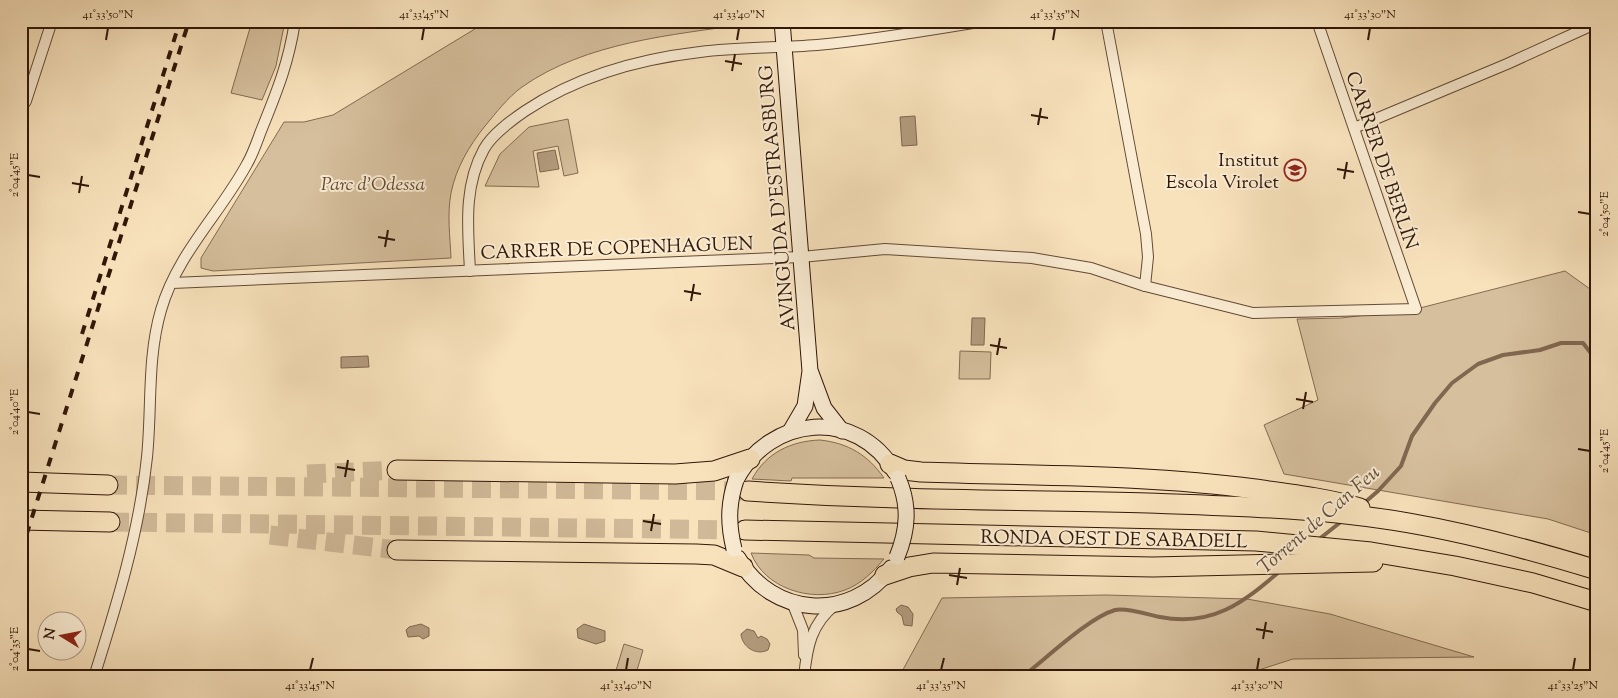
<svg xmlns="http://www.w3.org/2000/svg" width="1618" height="698" font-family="'Sorts Mill Goudy',serif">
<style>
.green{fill:#d6bf9d;stroke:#846b52}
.water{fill:#b49d7f;stroke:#80674f}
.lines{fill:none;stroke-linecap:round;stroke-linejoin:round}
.stream{stroke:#80674f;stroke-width:4}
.highway-tunnel{stroke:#d0b998;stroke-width:19;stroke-dasharray:19 9;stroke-linecap:butt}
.street-casing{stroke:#634a35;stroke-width:12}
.secondary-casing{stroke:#311708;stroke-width:17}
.highway-casing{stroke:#311708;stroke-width:21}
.street{stroke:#faecd3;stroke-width:10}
.secondary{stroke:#faecd3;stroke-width:15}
.highway{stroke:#f8e2bc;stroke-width:19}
.rail{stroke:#311708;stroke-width:4;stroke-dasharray:9 9;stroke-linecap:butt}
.secondary-bridge-casing{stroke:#311708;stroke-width:17;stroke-linecap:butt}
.secondary-bridge{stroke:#faecd3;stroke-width:15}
.ticks{fill:none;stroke:#311708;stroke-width:2}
.labels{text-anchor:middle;stroke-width:4;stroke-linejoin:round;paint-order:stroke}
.poi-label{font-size:19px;fill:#311708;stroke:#faecd3;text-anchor:end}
.street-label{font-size:19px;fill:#311708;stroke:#faecd3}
.park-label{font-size:19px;font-style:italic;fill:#634935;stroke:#faecd3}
.water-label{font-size:20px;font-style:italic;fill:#654d38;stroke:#faecd3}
.neatline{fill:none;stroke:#311708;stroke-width:2}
.ticks-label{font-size:12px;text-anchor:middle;fill:#311708}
</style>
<rect width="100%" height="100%" fill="#f8e2bc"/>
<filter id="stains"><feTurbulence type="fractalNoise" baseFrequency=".004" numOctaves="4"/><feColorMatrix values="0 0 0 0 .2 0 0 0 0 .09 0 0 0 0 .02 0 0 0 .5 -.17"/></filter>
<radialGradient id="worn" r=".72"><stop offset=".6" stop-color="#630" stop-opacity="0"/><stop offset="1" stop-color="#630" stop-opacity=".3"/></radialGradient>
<!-- green -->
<g class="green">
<polygon points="252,21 285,21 276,66 262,100 231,93"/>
<path d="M488 21H747V24C672 35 586 42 522 87 508 97 496 113 485 126 469 146 456 168 451 193 447 215 450 236 451 258L213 271 201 268V258L284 122H304L333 115Z"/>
<polygon points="805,21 858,21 812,27"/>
<polygon points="568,119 578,173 564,176 558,146 533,151 539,187 485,186 500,154 529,127"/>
<polygon points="1565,271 1597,294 1597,535 1548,519 1284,474 1264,425 1318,400 1297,319 1341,318 1416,309"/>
<polygon points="960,351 991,352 990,379 959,379"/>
<path d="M820 440C848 443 868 455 884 478H792L791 481 752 479C766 453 791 441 820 440Z"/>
<path d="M751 553 809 555 814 558 884 559C873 572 861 584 845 590 811 603 764 588 751 553Z"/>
<polygon points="1106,595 1247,599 1330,614 1474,657 1293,659 1237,677 899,677 942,598"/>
<polygon points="624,644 643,650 635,677 614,677"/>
</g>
<!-- water -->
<g class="water">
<polygon points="915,116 917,145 902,146 900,117"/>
<polygon points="555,150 559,169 540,172 537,153"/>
<polygon points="972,318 985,318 984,345 971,345"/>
<polygon points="368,356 369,367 341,368 341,357"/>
<polygon points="901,605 908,607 913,614 912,626 904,625 902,616 897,612 896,609"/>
<polygon points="421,624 429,628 429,636 423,639 419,636 408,637 406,630 409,627"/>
<polygon points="584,624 605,631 605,641 596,644 578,638 577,629"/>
<path d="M747 629 754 631 758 638 761 636 767 639 770 644 768 650C756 656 742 647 741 634Z"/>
</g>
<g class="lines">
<!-- stream -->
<g class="stream">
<polyline points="1363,504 1378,491 1401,466 1412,436 1435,403 1452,383 1478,364 1503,355 1540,350 1561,343 1583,343 1597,361"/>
<polyline points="1318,540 1342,521"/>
<path d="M1022 677C1047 658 1088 618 1115 610 1125 607 1150 615 1160 617 1212 627 1243 603 1280 571"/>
</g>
<!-- highway-tunnel -->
<g class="highway-tunnel">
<polyline points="307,474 397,470"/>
<polyline points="108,485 748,491"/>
<polyline points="110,522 745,530"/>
<polyline points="270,535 397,550"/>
</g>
<!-- street casing -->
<g class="street-casing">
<g id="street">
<polyline points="1106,21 1146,234 1148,257 1145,286"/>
<polyline points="21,108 26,101 52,21"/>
<polyline points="1354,128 1507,64 1597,23"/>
<path d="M470 271C468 229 463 187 484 149 492 134 512 120 525 111 576 77 639 59 700 52 738 47 778 48 817 45 873 40 930 30 985 21"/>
<polyline points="172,283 801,257 885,249 1032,258 1091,268 1145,286 1253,313 1416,309 1317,21"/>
<polyline points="792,602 803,630 804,655"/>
<polyline points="96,673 107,677"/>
<path d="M94 677C117 604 139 533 147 457 152 408 147 358 161 310 177 254 220 214 247 164 254 152 258 138 263 126 278 89 289 61 295 21"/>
<path d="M804 677C807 647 811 624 835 605"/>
</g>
</g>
<!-- secondary casing -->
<g class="secondary-casing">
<g id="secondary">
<polyline points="782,21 810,371 805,406 791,430"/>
<polyline points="811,373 824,408 842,431"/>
<path d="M736 480C770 415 857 407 895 472"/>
<path d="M738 558C772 617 850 623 891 568"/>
</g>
</g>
<!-- highway casing -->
<g class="highway-casing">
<g id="highway">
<path d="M890 464 904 470 921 472C1033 476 1145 474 1255 489 1291 494 1326 498 1360 508"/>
<polyline points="397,470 675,474 714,471 750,459"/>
<polyline points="21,482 108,485"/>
<path d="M748 491C881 500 1015 500 1148 503 1235 506 1323 508 1409 523 1472 534 1535 551 1597 570"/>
<polyline points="21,520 110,522"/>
<polyline points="745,530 1256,541 1371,552 1455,566 1533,583 1597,602"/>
<polyline points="397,550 696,554 714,555 743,567"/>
<polyline points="885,575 909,567 933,563 1153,567 1373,562"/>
</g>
</g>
<!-- street -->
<use href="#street" class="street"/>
<!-- secondary -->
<use href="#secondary" class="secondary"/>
<!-- highway -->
<use href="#highway" class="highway"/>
<!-- rail -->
<g class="rail">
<polyline points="82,334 180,21"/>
<polyline points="21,552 189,21"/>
</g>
<!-- secondary-bridge casing -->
<g class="secondary-bridge-casing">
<g id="secondary-bridge">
<path d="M734 549C728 524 728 504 736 480"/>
<path d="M897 557C908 530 910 506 898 478"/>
</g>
</g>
<!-- secondary-bridge -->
<use href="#secondary-bridge" class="secondary-bridge"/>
</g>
<!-- ticks -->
<path class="ticks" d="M106 40 108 28M422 40 424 28M737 40 739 28M1053 40 1055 28M1368 40 1370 28M725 61 742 64M732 71 735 54M1031 115 1048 118M1038 125 1041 108M1337 169 1354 172M28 175 40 177M1344 179 1347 162M72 183 89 186M79 193 82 176M1578 212 1590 214M378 237 395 240M385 247 388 230M684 291 701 294M691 301 694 284M990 345 1007 348M997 355 1000 338M1296 399 1313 402M1303 409 1306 392M28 412 40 414M1578 449 1590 451M337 467 355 470M345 477 348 460M643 521 661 524M651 531 654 514M949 575 967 578M957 585 960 568M1256 629 1273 632M1263 639 1266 622M28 649 40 651M310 670 313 658M626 670 628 658M941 670 944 658M1257 670 1259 658M1573 670 1575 658"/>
<!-- icons -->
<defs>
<g id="school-ring" transform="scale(1.125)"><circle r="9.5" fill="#faecd3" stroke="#8f2418" stroke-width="1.5"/><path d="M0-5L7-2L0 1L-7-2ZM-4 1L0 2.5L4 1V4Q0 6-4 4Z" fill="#8f2418"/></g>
</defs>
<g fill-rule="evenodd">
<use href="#school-ring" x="1295" y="170"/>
</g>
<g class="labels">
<!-- poi labels -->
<g class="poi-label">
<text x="1279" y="166">Institut<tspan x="1279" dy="22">Escola Virolet</tspan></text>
</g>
<!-- street labels -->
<g class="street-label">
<text transform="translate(1383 160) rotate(71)" y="7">CARRER DE BERLÍN</text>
<text transform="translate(776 198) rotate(-95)" y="7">AVINGUDA D'ESTRASBURG</text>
<text transform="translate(617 247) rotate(-2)" y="7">CARRER DE COPENHAGUEN</text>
<text transform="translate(1114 538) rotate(1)" y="7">RONDA OEST DE SABADELL</text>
</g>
<!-- park labels -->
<g class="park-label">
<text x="373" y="190">Parc d'Odessa</text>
</g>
<!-- water labels -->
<g class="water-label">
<text transform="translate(1318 519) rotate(-41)" y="7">Torrent de Can Feu</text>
</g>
</g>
<!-- margin -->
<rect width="1618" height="698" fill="none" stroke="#f8e2bc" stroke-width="55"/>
<!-- north arrow -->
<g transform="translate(62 636) rotate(280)"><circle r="24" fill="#faecd3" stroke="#aa9782"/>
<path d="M0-4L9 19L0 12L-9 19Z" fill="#8f2418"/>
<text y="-8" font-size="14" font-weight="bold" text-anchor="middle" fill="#311708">N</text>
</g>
<rect x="28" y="28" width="1562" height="642" class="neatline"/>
<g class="ticks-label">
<text x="108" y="18">41°33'50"N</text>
<text x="424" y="18">41°33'45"N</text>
<text x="739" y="18">41°33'40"N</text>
<text x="1055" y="18">41°33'35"N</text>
<text x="1370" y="18">41°33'30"N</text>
<text transform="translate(14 175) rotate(-90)" y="4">2°04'45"E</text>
<text transform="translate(1604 214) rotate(-90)" y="4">2°04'50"E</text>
<text transform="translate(14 412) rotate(-90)" y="4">2°04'40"E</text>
<text transform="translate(1604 451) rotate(-90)" y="4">2°04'45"E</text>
<text transform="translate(14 649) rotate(-90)" y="4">2°04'35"E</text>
<text x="310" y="689">41°33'45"N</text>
<text x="626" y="689">41°33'40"N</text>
<text x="941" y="689">41°33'35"N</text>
<text x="1257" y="689">41°33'30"N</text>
<text x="1573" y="689">41°33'25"N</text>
</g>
<rect width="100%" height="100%" filter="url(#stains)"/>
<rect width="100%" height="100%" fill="url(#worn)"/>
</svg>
